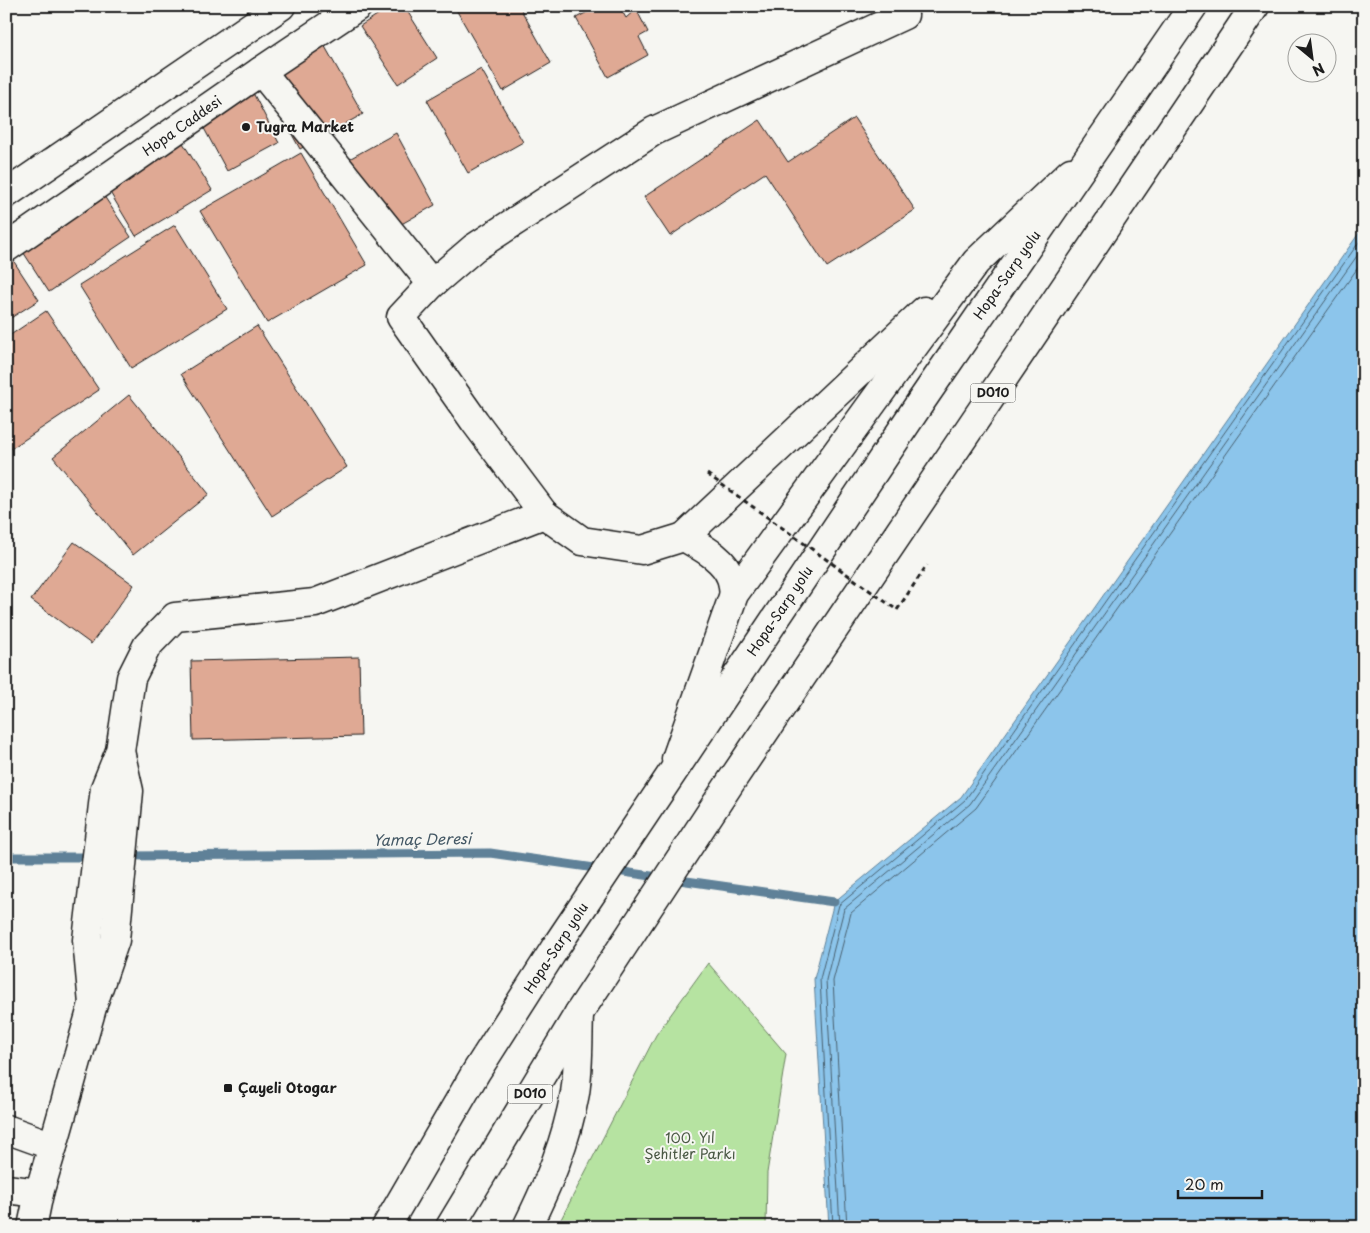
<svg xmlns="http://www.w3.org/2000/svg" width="1370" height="1233" font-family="'Playpen Sans',sans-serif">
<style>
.green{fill:#b6e3a1;stroke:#69805e}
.water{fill:#8cc5eb;stroke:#5f8198}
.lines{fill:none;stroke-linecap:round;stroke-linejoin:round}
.shore{stroke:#49606f;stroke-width:1}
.stream{stroke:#5f8198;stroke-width:9}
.building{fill:#dfa994;stroke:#1c1c1c}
.street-casing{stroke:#1c1c1c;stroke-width:31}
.secondary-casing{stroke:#1c1c1c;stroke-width:31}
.highway-casing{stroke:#1c1c1c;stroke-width:31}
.path{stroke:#1c1c1c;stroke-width:3;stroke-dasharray:5 4;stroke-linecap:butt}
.street{stroke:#f6f6f2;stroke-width:28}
.secondary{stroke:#f6f6f2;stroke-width:28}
.highway{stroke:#f6f6f2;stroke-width:28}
.path-bridge{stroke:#1c1c1c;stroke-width:3;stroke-dasharray:5 4;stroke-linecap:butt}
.poi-dot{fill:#1c1c1c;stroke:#f6f6f2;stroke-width:2}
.labels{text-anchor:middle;stroke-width:4;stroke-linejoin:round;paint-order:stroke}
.shield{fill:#f6f6f2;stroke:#5d5d5c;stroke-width:1}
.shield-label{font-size:12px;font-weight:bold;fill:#1c1c1c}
.street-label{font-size:14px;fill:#1c1c1c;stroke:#f6f6f2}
.poi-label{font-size:14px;font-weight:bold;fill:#1c1c1c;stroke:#f6f6f2;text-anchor:start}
.park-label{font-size:14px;fill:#4a5844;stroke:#f6f6f2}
.water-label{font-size:15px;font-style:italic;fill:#435764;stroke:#f6f6f2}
</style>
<rect width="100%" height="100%" fill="#f6f6f2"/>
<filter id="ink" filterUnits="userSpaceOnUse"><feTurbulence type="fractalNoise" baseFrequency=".02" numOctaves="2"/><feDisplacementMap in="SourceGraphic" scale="10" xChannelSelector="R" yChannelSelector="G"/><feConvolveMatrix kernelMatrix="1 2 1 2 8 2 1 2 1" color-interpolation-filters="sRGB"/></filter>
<g filter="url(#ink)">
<!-- green -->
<polygon class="green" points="708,963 786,1054 767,1173 766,1227 557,1227 656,1035"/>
<!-- water -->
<polygon class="water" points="1364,226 1364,1227 829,1227 814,979 834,902 961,797"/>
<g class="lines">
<!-- shore -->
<g class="shore">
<polyline points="833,1227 820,979 839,905 965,800 1364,235"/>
<polyline points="840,1227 826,980 844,909 970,804 1364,246"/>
<polyline points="847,1227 833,981 851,913 976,808 1364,259"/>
</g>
<!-- stream -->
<g class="stream">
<polyline points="126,856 490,853 834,902"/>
<polyline points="6,857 93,857"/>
</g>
</g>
<!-- building -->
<g class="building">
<polygon points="391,6 404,6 437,58 398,84 360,26"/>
<polygon points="454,6 519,6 551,63 503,91"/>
<polygon points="599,6 619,6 626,18 636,9 648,32 639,37 648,55 608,77 576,18"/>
<polygon points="323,43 363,114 300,149 261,78"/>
<polygon points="481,69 523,142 468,173 427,100"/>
<polygon points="252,91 279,143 227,171 199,119"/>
<polygon points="854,118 915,210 827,267 765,173 670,236 644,197 760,120 788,162"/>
<polygon points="396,133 435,205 382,235 342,163"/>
<polygon points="180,138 212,190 136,236 105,184"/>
<polygon points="301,153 367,265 267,323 200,211"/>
<polygon points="100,190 131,237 49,292 18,244"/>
<polygon points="175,225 227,309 131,368 79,285"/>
<polygon points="9,254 39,300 6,321 6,256"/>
<polygon points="46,311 99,390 6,452 6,338"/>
<polygon points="257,326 347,467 272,516 181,374"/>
<polygon points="129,395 209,494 133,555 53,457"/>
<polygon points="74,542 134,585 91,644 31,600"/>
<polygon points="359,657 361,736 193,740 191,661"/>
</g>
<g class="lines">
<!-- street casing -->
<g class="street-casing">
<g id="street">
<polyline points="261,71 432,284"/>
<polyline points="684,537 642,550 582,541 544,514 475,422 401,317 432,284 474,248 654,131 904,15"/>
<polyline points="93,1004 87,940 105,788 120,751 131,678 147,646 175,617 315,603 544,514"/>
<polyline points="6,1129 53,1146 39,1193"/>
<polyline points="53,1146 93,1004 115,940 129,791 120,751"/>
<path d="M527 1227C549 1182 566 1143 575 1093 579 1067 578 1039 579 1013"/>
</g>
</g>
<!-- secondary casing -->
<g class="secondary-casing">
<g id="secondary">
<polyline points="6,194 281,6"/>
<polyline points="6,248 261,71 358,6"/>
<path d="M734 594C733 589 733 583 731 578 724 558 701 547 684 537L924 311"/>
<polyline points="676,759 734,594 903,361 976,262 1071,172"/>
<polyline points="6,1189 39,1193 32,1227"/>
</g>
</g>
<!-- highway casing -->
<g class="highway-casing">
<g id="highway">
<polyline points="386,1227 476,1072 557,945 922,400 1193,6"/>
<polyline points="450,1227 579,1013 732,780 1255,6"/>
</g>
</g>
<!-- path -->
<polyline class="path" points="897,610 927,565"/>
<!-- street -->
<use href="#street" class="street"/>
<!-- secondary -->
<use href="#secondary" class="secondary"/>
<!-- highway -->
<use href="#highway" class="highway"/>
<!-- path-bridge -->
<polyline class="path-bridge" points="707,474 897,610"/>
</g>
</g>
<!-- markers -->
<g class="poi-dot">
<circle cx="246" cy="127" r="5"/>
<rect x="223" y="1083" width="10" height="10" rx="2.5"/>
</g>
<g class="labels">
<!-- shield labels -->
<g class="shield">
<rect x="970.5" y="383.5" width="45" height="19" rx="4"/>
<rect x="507.5" y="1084.5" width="45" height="19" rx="4"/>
</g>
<g class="shield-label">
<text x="993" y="397">D010</text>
<text x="530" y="1098">D010</text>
</g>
<!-- street labels -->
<g class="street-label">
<text transform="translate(182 126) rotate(-35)" y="5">Hopa Caddesi</text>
<text transform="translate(1007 275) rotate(-55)" y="5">Hopa-Sarp yolu</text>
<text transform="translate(780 611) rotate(-56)" y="5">Hopa-Sarp yolu</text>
<text transform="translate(556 948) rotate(-57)" y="5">Hopa-Sarp yolu</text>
</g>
<!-- poi labels -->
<g class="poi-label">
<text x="256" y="132">Tugra Market</text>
<text x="238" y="1093">Çayeli Otogar</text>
</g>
<!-- park labels -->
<g class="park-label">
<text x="690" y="1143">100. Yıl<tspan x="690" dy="16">Şehitler Parkı</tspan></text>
</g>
<!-- water labels -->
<g class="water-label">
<text transform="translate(422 840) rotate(-1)" y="5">Yamaç Deresi</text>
</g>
</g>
<!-- margin -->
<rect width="1370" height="1233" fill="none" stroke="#f6f6f2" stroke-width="25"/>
<rect x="12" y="12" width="1345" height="1208" fill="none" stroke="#1c1c1c" stroke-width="2" filter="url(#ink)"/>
<!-- north arrow -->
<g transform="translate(1312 58) rotate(151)"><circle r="24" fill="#f6f6f2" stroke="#9f9f9c"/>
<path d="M0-4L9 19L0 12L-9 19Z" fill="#1c1c1c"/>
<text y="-8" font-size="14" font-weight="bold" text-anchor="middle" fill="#1c1c1c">N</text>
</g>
<!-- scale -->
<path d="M1178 1190v8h84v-8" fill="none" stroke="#1c1c1c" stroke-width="2.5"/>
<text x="1185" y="1190" font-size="15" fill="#1c1c1c" stroke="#f6f6f2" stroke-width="4" paint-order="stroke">20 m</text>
</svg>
